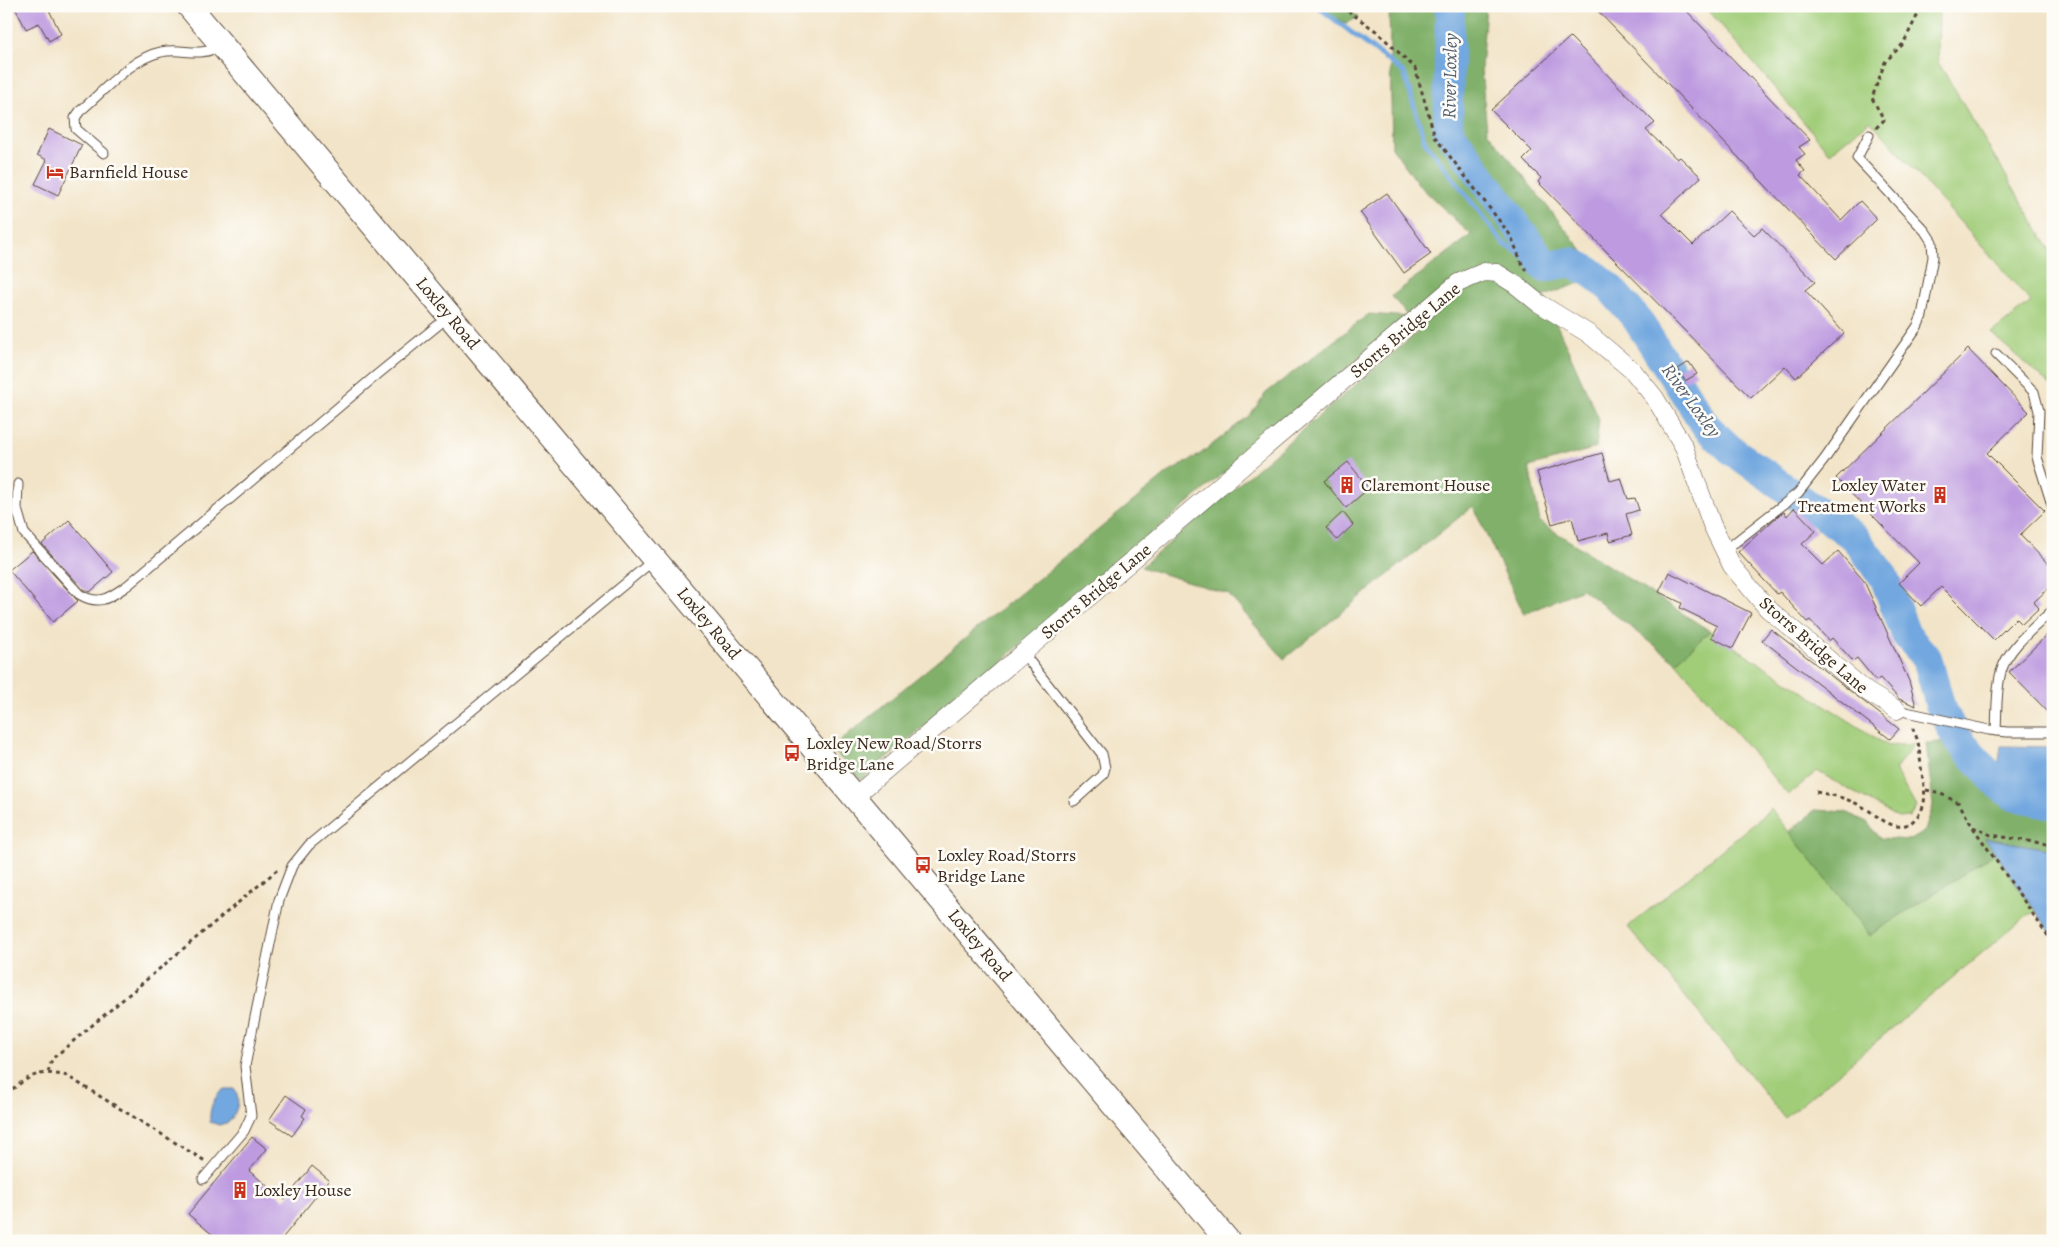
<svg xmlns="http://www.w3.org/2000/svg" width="2059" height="1247" font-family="Alegreya,serif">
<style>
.green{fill:#a1cd79;stroke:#6e7c4c}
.forest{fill:#80b069;stroke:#5e6d44}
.water{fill:#72a7df;stroke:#56687e}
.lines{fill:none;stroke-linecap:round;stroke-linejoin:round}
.stream{stroke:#72a7df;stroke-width:5}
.river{stroke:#72a7df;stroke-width:30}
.building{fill:#be9be0}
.service-casing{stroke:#564638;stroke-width:11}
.minor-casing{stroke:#564638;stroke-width:19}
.secondary-casing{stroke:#564638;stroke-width:26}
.path{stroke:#564638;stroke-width:3;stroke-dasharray:4 4;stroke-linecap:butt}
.service{stroke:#fff;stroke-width:9}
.minor{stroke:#fff;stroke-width:18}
.secondary{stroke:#fff;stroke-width:24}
.labels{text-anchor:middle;stroke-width:5;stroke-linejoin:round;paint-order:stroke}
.poi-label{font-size:18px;fill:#3b2a1e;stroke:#fdfcf7;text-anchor:start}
.street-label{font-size:18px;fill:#3b2a1e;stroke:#fdfcf7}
.water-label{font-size:19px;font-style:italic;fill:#515c6b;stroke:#fdfcf7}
</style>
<rect width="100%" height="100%" fill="#fdfcf7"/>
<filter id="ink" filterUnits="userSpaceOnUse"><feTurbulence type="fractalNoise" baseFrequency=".02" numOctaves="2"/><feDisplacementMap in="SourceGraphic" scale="10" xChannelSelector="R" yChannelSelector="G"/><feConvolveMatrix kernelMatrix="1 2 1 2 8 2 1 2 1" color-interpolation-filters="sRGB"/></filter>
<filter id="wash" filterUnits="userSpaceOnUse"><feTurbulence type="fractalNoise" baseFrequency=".0096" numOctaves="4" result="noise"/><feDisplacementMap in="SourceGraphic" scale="20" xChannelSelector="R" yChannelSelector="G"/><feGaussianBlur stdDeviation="1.12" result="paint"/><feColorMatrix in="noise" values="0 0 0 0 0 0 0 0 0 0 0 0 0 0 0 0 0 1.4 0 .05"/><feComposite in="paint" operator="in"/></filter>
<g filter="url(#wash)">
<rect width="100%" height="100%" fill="#f2e4c8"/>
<!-- green -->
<g class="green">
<polygon points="1705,6 1939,6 1938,62 2053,255 2053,388 1991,333 2031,302 1870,120 1830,153"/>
<polygon points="1710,631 1888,746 1914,744 1895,770 1916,807 1909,817 1898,818 1817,771 1788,795 1676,662"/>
<polygon points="1771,809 1870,935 1995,853 2036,912 2026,916 1785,1118 1628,927"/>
</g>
<!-- forest -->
<g class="forest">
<polygon points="1315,6 1346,6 1358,17 1346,24"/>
<polygon points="1389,6 1486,6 1481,69 1487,131 1602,275 1544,296 1599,419 1596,448 1529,467 1540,522 1710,631 1676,662 1582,589 1524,614 1473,506 1284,659 1228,594 1141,567 1418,332 1408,317 861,780 831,748 1168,473 1199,455 1250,415 1266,393 1369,314 1408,317 1392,296 1471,235 1419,185 1392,147"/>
<polygon points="1954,741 2003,799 2053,807 2053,850 1986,838 1995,853 1870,935 1789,832 1815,810 1845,812 1867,822 1879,838 1910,840 1925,831 1933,805 1926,743"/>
</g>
<!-- water -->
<g class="water">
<polygon points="2001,746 2053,747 2053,794 1997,776"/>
<polygon points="1985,838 2053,850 2053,936"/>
<path d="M224 1089H235C241 1102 237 1111 229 1122L219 1125 210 1122C209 1109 213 1097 224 1089Z"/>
</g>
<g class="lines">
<!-- stream -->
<polyline class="stream" points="1317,6 1404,73 1425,142 1504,244 1544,267"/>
<!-- river -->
<polyline class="river" points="1450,6 1448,130 1538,255 1544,267 1571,262 1591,272 1610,288 1636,318 1706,426 1730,449 1854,537 1884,577 1906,635 1927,658 1940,705 1955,736 1998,784 2014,796 2053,804"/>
</g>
<g id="blocks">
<!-- building -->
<g class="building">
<polygon points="14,6 47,6 61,34 49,41 39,23 26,29"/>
<polygon points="1593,6 1682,6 1810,140 1799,147 1805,154 1796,160 1805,171 1800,175 1841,220 1860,201 1877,219 1836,259"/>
<polygon points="1570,37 1655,123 1646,130 1677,159 1680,157 1701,177 1662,214 1693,245 1729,211 1754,235 1762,228 1815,282 1805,290 1844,333 1796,378 1785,366 1751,398 1538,182 1541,178 1523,160 1532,151 1491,110"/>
<polygon points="49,129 82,145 58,195 35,184 47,160 37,155"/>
<polygon points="1387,193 1431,254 1404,273 1360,212"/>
<polygon points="1968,349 2029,412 1987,453 2045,511 2020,535 2053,569 2053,584 2034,602 2039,608 2022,624 2016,618 1994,640 1941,587 1921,606 1899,583 1919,563 1836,478"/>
<polygon points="1689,362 1697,374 1685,381 1678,369"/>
<polygon points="1602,453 1610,481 1621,478 1628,499 1635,498 1639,510 1626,514 1632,535 1610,541 1608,533 1578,541 1572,518 1552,524 1537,472"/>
<polygon points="1348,462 1369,488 1346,508 1324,481"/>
<polygon points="1794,508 1816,531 1802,544 1823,565 1838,551 1864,581 1909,681 1916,706 1899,699 1880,678 1876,681 1857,658 1853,661 1832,638 1829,641 1810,620 1807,622 1780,592 1777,594 1738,552 1779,515 1784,512 1787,516"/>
<polygon points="1343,512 1353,525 1337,540 1326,528"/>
<polygon points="69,520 113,572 90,592 83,589 42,544"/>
<polygon points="32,551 78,601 53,622 9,570"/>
<polygon points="1669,572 1751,613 1733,648 1711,637 1717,626 1680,608 1682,603 1659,592"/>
<polygon points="1771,629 1899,729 1890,739 1762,640"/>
<polygon points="2053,629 2053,717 2009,672"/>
<polygon points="286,1095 306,1109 302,1116 305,1118 292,1136 269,1120"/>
<polygon points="252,1137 267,1149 249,1171 285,1200 312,1166 329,1180 280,1241 220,1241 188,1214"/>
</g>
</g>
</g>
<g filter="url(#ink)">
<use href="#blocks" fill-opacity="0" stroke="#564638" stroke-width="1"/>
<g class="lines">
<!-- service casing -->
<g class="service-casing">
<g id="service">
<path d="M104 153 76 129 75 118 80 111C103 92 131 58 161 52 183 47 199 59 221 45"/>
<polyline points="1996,354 2034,392 2039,411 2037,457 2053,508"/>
<path d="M18 484 17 509 24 533 79 594C100 607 110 597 128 585L373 378 448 317"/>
<polyline points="1724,551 1798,493 1824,460 1917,327 1922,316 1933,257 1932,242 1925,231 1857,158 1869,135"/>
<polyline points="1023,653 1102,754 1105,768 1103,775 1074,801"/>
<polyline points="1897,710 1989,730 2007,732 2053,732"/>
<path d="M1996 731C1997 712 1996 690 2001 672 2008 647 2034 628 2053 610"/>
<polyline points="203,1179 244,1131 251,1116 245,1066 279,900 292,866 309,845 655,559"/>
</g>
</g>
<!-- minor casing -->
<g class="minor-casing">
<polyline id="minor" points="855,796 1458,283 1484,272 1497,273 1516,285 1537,302 1589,334 1633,371 1655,398 1684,447 1712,525 1732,566 1767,608 1866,691 1897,710"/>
</g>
<!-- secondary casing -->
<g class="secondary-casing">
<polyline id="secondary" points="189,6 1228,1241"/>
</g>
<!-- path -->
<g class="path">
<polyline points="1341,6 1376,31 1415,68 1435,137 1511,236 1522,264 1527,271"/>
<polyline points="1876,128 1884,120 1872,98 1885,62 1903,44 1922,6"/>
<polyline points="1926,790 1937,792 1959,803 1972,826 2053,943"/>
<path d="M1816 792C1833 795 1847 798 1863 807 1874 813 1884 824 1897 826 1903 827 1910 824 1914 820 1931 804 1923 786 1921 766 1919 749 1920 742 1911 725"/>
<polyline points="1973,827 1991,835 2053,845"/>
<polyline points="48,1072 52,1059 277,870"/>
<path d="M6 1094C30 1076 36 1069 67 1076L205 1161"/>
</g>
<!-- service -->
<use href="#service" class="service"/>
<!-- minor -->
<use href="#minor" class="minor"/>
<!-- secondary -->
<use href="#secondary" class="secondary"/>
</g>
</g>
<!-- icons -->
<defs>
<g id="hotel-bare" transform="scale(1.35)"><path d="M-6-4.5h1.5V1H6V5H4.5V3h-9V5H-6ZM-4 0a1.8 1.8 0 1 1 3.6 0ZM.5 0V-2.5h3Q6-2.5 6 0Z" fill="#c8321e" stroke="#fdfcf7" stroke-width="2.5" paint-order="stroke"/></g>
<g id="building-bare" transform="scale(1.35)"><path d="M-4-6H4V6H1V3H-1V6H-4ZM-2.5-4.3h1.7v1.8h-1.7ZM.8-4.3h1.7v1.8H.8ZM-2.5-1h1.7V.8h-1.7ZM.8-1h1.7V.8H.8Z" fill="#c8321e" stroke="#fdfcf7" stroke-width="2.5" paint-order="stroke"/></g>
<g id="bus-bare" transform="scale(1.35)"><path d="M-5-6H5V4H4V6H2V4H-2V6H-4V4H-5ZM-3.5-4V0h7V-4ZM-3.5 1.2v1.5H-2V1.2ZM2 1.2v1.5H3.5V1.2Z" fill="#c8321e" stroke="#fdfcf7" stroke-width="2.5" paint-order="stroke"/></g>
</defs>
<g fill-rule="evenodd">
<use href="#hotel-bare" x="55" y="172"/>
<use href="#building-bare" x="1347" y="485"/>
<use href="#building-bare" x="1940" y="495"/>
<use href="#bus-bare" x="792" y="753"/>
<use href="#bus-bare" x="923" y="865"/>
<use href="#building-bare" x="240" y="1190"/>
</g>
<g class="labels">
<!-- poi labels -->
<g class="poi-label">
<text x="69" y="178">Barnfield House</text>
<text x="1361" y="491">Claremont House</text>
<text x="1926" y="491" text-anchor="end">Loxley Water<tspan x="1926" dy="21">Treatment Works</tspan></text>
<text x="806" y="749">Loxley New Road/Storrs<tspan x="806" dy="21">Bridge Lane</tspan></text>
<text x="937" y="861">Loxley Road/Storrs<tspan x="937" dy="21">Bridge Lane</tspan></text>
<text x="254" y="1196">Loxley House</text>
</g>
<!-- street labels -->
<g class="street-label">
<text transform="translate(448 313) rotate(50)" y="6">Loxley Road</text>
<text transform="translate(1405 330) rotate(-40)" y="6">Storrs Bridge Lane</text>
<text transform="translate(1096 591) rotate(-40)" y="6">Storrs Bridge Lane</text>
<text transform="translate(709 623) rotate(50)" y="6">Loxley Road</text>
<text transform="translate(1814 645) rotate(41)" y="6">Storrs Bridge Lane</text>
<text transform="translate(980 945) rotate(50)" y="6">Loxley Road</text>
</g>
<!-- water labels -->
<g class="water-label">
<text transform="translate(1449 76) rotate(-89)" y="7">River Loxley</text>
<text transform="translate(1692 400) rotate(54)" y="7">River Loxley</text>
</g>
</g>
<!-- margin -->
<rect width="2059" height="1247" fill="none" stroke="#fdfcf7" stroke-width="25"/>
</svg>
